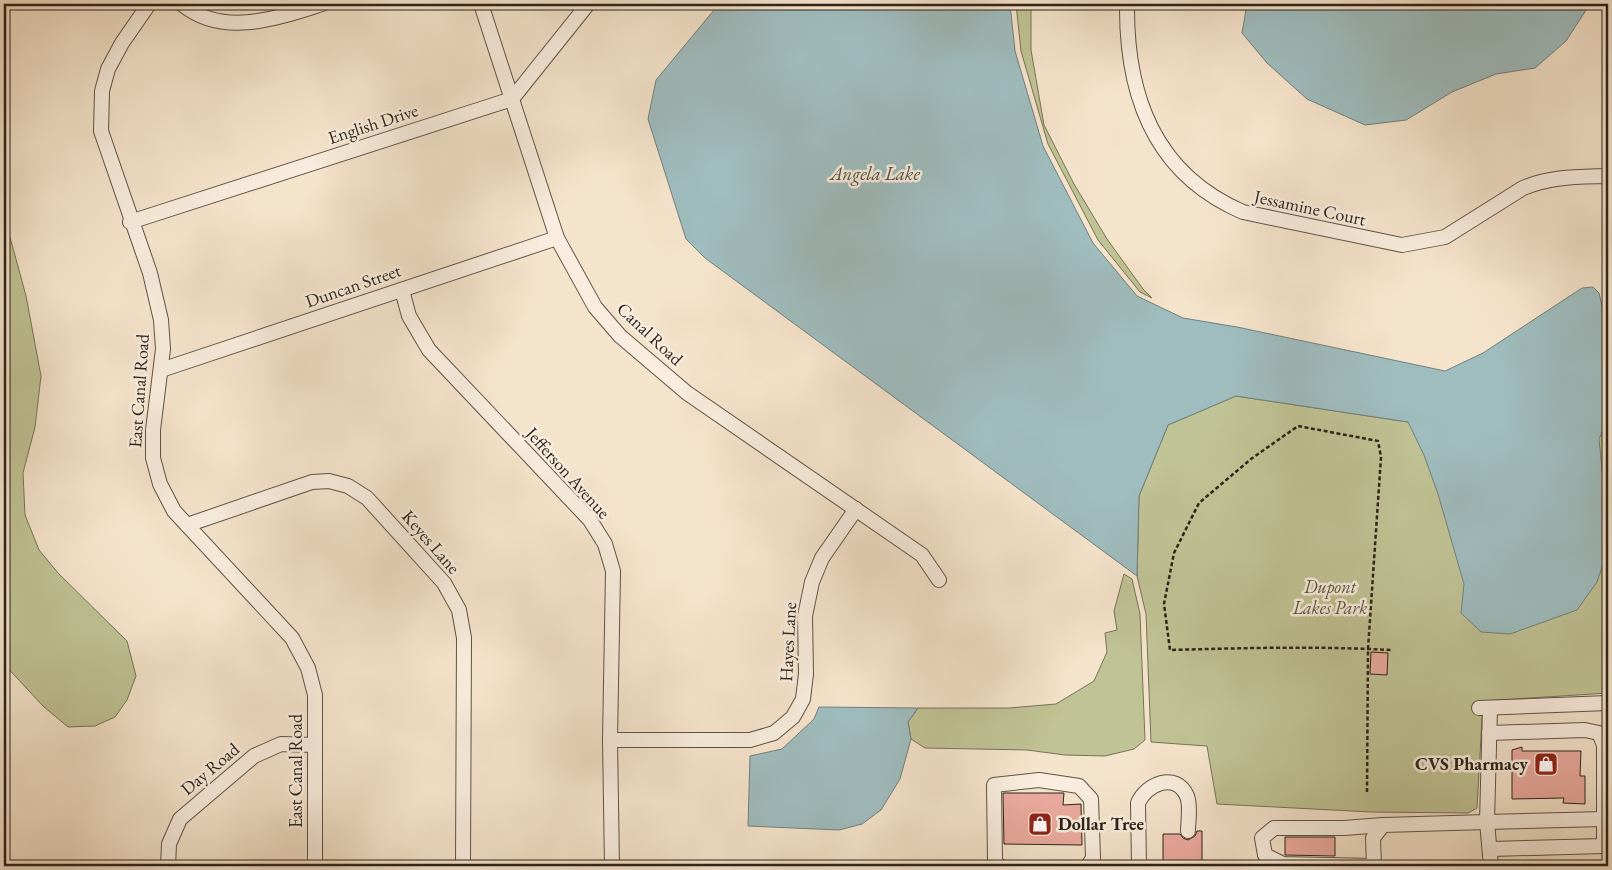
<svg xmlns="http://www.w3.org/2000/svg" width="1612" height="870" font-family="'EB Garamond',serif">
<style>
.green{fill:#c0c395;stroke:#767358}
.water{fill:#9fbdbf;stroke:#717f7d}
.building{fill:#eaaa9f;stroke:#2d231a}
.lines{fill:none;stroke-linecap:round;stroke-linejoin:round}
.minor-casing{stroke:#5f5346;stroke-width:16}
.path{stroke:#2d231a;stroke-width:2.5;stroke-dasharray:4 2.5;stroke-linecap:butt}
.minor{stroke:#f8edde;stroke-width:14}
.labels{text-anchor:middle;stroke-width:5;stroke-linejoin:round;paint-order:stroke}
.street-label{font-size:18px;fill:#2d231a;stroke:#f8edde}
.park-label{font-size:18px;font-style:italic;fill:#59533f;stroke:#f8edde}
.poi-label{font-size:18px;font-weight:bold;fill:#2d231a;stroke:#f8edde;text-anchor:end}
.water-label{font-size:19px;font-style:italic;fill:#4f514c;stroke:#f8edde}
</style>
<rect width="100%" height="100%" fill="#f5e4cc"/>
<filter id="stains"><feTurbulence type="fractalNoise" baseFrequency=".004" numOctaves="4"/><feColorMatrix values="0 0 0 0 .2 0 0 0 0 .09 0 0 0 0 .02 0 0 0 .5 -.17"/></filter>
<radialGradient id="worn" r=".72"><stop offset=".6" stop-color="#630" stop-opacity="0"/><stop offset="1" stop-color="#630" stop-opacity=".3"/></radialGradient>
<!-- green -->
<g class="green">
<polygon points="1016,4 1031,4 1031,50 1044,125 1074,184 1107,239 1143,289 1152,298 1140,292 1098,240 1048,144 1021,51"/>
<polygon points="4,215 26,296 41,376 35,427 23,473 25,515 39,550 59,574 127,641 136,676 127,700 115,717 95,726 68,727 43,706 4,664"/>
<polygon points="1236,396 1408,422 1608,436 1608,693 1483,701 1477,808 1468,813 1371,812 1217,804 1207,746 1151,742 1146,614 1137,576 1139,496 1168,425"/>
<polygon points="1124,574 1132,579 1140,614 1145,740 1134,749 1105,756 1065,755 1027,750 925,748 911,739 908,722 918,708 1009,708 1056,704 1094,681 1107,652 1105,633 1117,630 1114,611"/>
</g>
<!-- water -->
<g class="water">
<polygon points="719,4 1010,4 1015,51 1043,146 1093,243 1137,296 1183,318 1237,327 1445,371 1483,353 1582,288 1593,287 1599,293 1607,328 1608,419 1599,439 1608,528 1608,550 1597,582 1577,610 1510,634 1481,632 1461,613 1464,584 1438,494 1424,455 1408,422 1236,396 1168,425 1139,496 1137,576 705,258 686,239 648,119 656,80"/>
<polygon points="1247,4 1590,4 1566,41 1535,68 1496,74 1452,92 1406,120 1365,125 1307,99 1267,63 1242,33"/>
<polygon points="819,707 918,708 908,722 911,739 900,779 881,810 862,824 839,830 748,826 750,756 782,749 814,719"/>
</g>
<!-- building -->
<g class="building">
<polygon points="1371,652 1388,653 1387,675 1370,674"/>
<polygon points="1522,747 1522,751 1581,751 1580,776 1585,776 1585,804 1563,803 1564,798 1512,799 1512,750"/>
<polygon points="1003,793 1064,793 1063,805 1081,804 1082,845 1004,844"/>
<polygon points="1197,831 1202,831 1202,866 1163,864 1163,834 1180,834 1183,838 1188,840 1195,836"/>
<polygon points="1285,837 1335,837 1335,856 1285,855"/>
</g>
<g class="lines">
<!-- minor casing -->
<g class="minor-casing">
<g id="minor">
<polyline points="149,4 122,43 108,69 102,91 101,131 150,273 161,320 163,349 153,430 153,458 160,484 174,511 292,638 308,668 315,695 315,866"/>
<path d="M182 4C223 38 278 18 322 4"/>
<polyline points="481,4 557,238 595,307 620,336 687,393 922,555 939,580"/>
<path d="M1127 4C1126 95 1154 174 1243 212L1402 245 1445 237 1523 188C1551 176 1579 177 1608 176"/>
<polyline points="130,222 512,99 588,4"/>
<polyline points="402,290 409,316 429,350 590,520 605,544 613,571 610,740 612,866"/>
<polyline points="161,370 557,238"/>
<polyline points="187,525 312,482 329,481 348,486 367,498 444,583 459,610 464,638 463,866"/>
<polyline points="1479,708 1608,703"/>
<polyline points="1490,708 1487,822 1604,819"/>
<polyline points="1489,733 1585,730 1599,733 1604,745 1604,846 1491,849"/>
<polyline points="610,740 750,740 774,733 793,717 803,699 806,674 805,616 812,582 822,558 856,509"/>
<polyline points="168,866 169,844 180,819 254,756 281,744 315,745"/>
<polyline points="999,866 995,861 994,785 1039,780 1079,786 1091,799 1093,858 1088,866"/>
<path d="M1139 866 1138 803C1146 784 1176 771 1187 796 1191 806 1188 821 1188 831"/>
<polyline points="1374,866 1283,864 1265,855 1262,838 1274,828 1344,828 1383,825"/>
<polyline points="1374,866 1373,838 1383,825 1487,822 1491,866"/>
</g>
</g>
<!-- path -->
<path class="path" d="M1367 792 1368 649 1381 457 1378 441 1298 426 1251 459 1199 503 1174 553 1164 604 1170 650C1244 648 1317 646 1391 650"/>
<!-- minor -->
<use href="#minor" class="minor"/>
</g>
<!-- icons -->
<defs>
<g id="shop-square" transform="scale(1.25)"><rect x="-9" y="-9" width="18" height="18" rx="4" fill="#8f2418" stroke="#f8edde"/><path d="M-5-2.5h2.3a2.7 3.5 0 0 1 5.4 0H5L5.5 6h-11ZM-1.5-2.5h3a1.5 2.3 0 0 0-3 0Z" fill="#fff"/></g>
</defs>
<g fill-rule="evenodd">
<use href="#shop-square" x="1546" y="764"/>
<use href="#shop-square" x="1040" y="824"/>
</g>
<g class="labels">
<!-- street labels -->
<g class="street-label">
<text transform="translate(373 124) rotate(-18)" y="6">English Drive</text>
<text transform="translate(1310 208) rotate(12)" y="6">Jessamine Court</text>
<text transform="translate(353 286) rotate(-19)" y="6">Duncan Street</text>
<text transform="translate(650 334) rotate(43)" y="6">Canal Road</text>
<text transform="translate(139 391) rotate(-86)" y="6">East Canal Road</text>
<text transform="translate(568 473) rotate(48)" y="6">Jefferson Avenue</text>
<text transform="translate(431 542) rotate(49)" y="6">Keyes Lane</text>
<text transform="translate(788 642) rotate(-87)" y="6">Hayes Lane</text>
<text transform="translate(210 769) rotate(-40)" y="6">Day Road</text>
<text transform="translate(296 771) rotate(-90)" y="6">East Canal Road</text>
</g>
<!-- park labels -->
<g class="park-label">
<text x="1330" y="593">Dupont<tspan x="1330" dy="21">Lakes Park</tspan></text>
</g>
<!-- poi labels -->
<g class="poi-label">
<text x="1528" y="770">CVS Pharmacy</text>
<text x="1058" y="830" text-anchor="start">Dollar Tree</text>
</g>
<!-- water labels -->
<g class="water-label">
<text x="875" y="180">Angela Lake</text>
</g>
</g>
<!-- margin -->
<rect width="1612" height="870" fill="none" stroke="#f5e4cc" stroke-width="20"/>
<rect x="5" y="5" width="1602" height="860" fill="none" stroke="#2d231a" stroke-width="2.5"/>
<rect x="10" y="10" width="1592" height="850" fill="none" stroke="#2d231a"/>
<rect width="100%" height="100%" filter="url(#stains)"/>
<rect width="100%" height="100%" fill="url(#worn)"/>
</svg>
